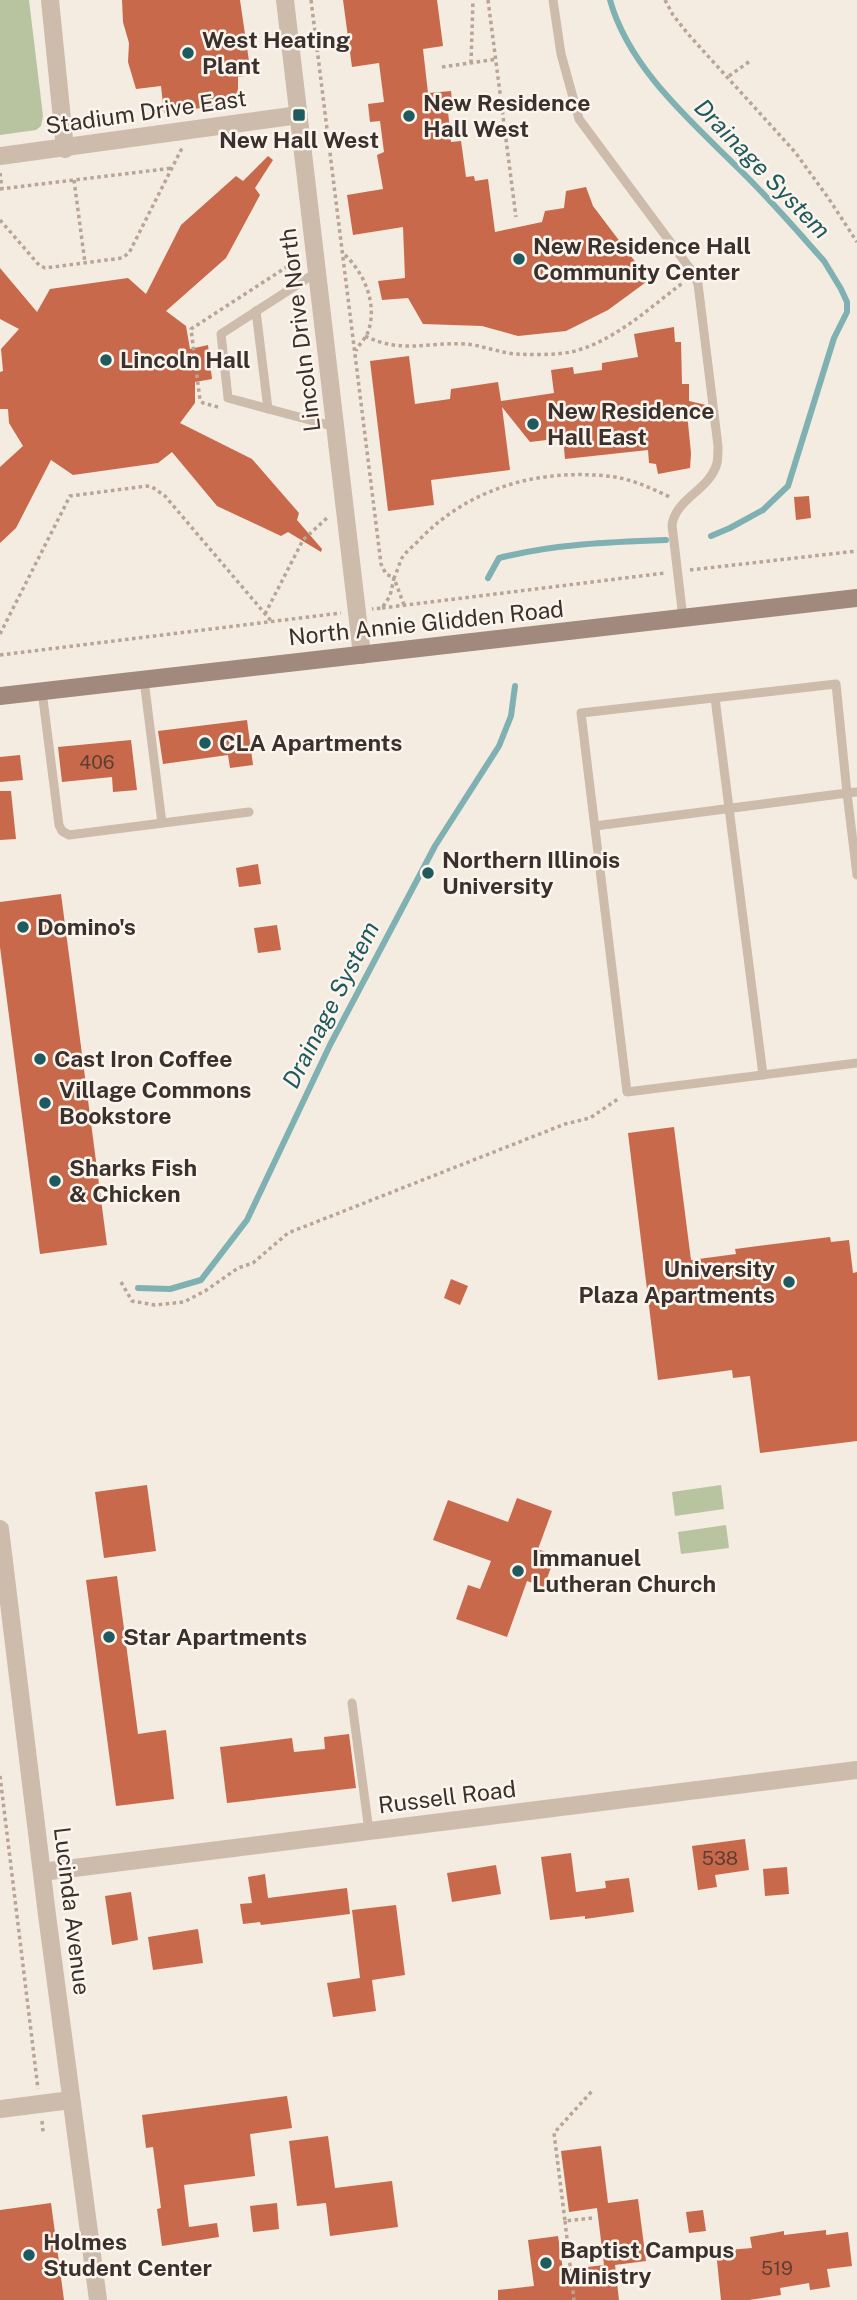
<svg xmlns="http://www.w3.org/2000/svg" width="857" height="2300" font-family="'Public Sans',sans-serif">
<style>
.green{fill:#b8c4a0}
.lines{fill:none;stroke-linecap:round;stroke-linejoin:round}
.stream{stroke:#7fb0b2;stroke-width:6}
.building{fill:#c8694b}
.path{stroke:#b9a596;stroke-width:3.5;stroke-dasharray:3.5 3.5;stroke-linecap:butt}
.service{stroke:#cdbbac;stroke-width:9}
.minor{stroke:#cdbbac;stroke-width:18}
.secondary{stroke:#a18a7d;stroke-width:18}
.poi-dot{fill:#1f5a5e;stroke:#fbf5ee;stroke-width:2.5}
.labels{text-anchor:middle;stroke-width:5;stroke-linejoin:round;paint-order:stroke}
.number-label{font-size:19px;fill:#5e3e33}
.poi-label{font-size:23px;font-weight:bold;fill:#3b302b;stroke:#fbf5ee;text-anchor:start}
.street-label{font-size:23px;fill:#3b302b;stroke:#fbf5ee}
.water-label{font-size:24px;font-style:italic;fill:#1f5a5e;stroke:#fbf5ee}
</style>
<rect width="100%" height="100%" fill="#f4ebe1"/>
<!-- green -->
<g class="green">
<polygon points="0,0 29,0 43,116 41,126 36,130 0,135"/>
<polygon points="721,1485 724,1509 675,1516 672,1492"/>
<polygon points="726,1525 729,1548 681,1554 678,1532"/>
</g>
<g class="lines">
<!-- stream -->
<g class="stream">
<path d="M610 0C630 72 697 126 747 177 774 204 799 233 824 261L841 289 847 302V312L834 338 788 486 763 510 730 528 711 536"/>
<path d="M488 578 499 558C554 544 610 542 666 540"/>
<polyline points="138,1288 170,1289 201,1280 247,1220 330,1045 435,846 499,746 511,716 515,686"/>
</g>
</g>
<!-- building -->
<g class="building">
<polygon points="122,0 240,0 251,75 238,77 238,103 164,113 161,86 136,89 128,62 129,43 123,22"/>
<polygon points="343,0 437,0 443,46 423,49 428,93 451,91 453,110 448,111 451,142 461,141 466,177 474,176 475,181 488,179 495,232 542,222 545,211 564,208 566,191 586,187 593,206 649,280 608,310 566,331 518,336 482,326 423,324 408,298 382,300 378,281 405,278 403,227 353,235 347,195 383,189 377,155 384,152 380,121 370,122 368,104 384,102 379,63 352,67"/>
<polygon points="268,156 273,160 255,188 260,195 226,258 166,311 186,326 190,349 208,345 212,379 195,382 195,403 180,423 252,459 299,513 297,520 322,549 321,552 288,532 281,536 217,506 172,452 158,463 73,475 51,460 16,528 0,543 0,467 23,446 9,423 8,409 0,409 0,372 3,371 1,349 19,329 0,319 0,268 37,312 50,289 128,278 146,294 181,225 236,176 243,181"/>
<polygon points="674,327 675,342 681,342 682,384 689,384 689,401 706,405 706,407 687,413 691,453 690,468 658,474 656,464 649,463 648,450 565,459 563,438 530,442 502,407 510,470 431,480 434,505 388,511 370,361 409,356 415,404 450,399 451,389 498,382 501,401 554,393 551,370 573,367 574,374 602,370 602,363 638,357 634,334"/>
<polygon points="809,496 811,518 796,520 794,497"/>
<polygon points="247,720 253,765 230,768 228,755 163,764 158,731"/>
<polygon points="131,740 137,790 113,792 112,777 62,782 58,747"/>
<polygon points="20,755 23,780 0,782 0,757"/>
<polygon points="0,791 11,791 16,839 0,840"/>
<polygon points="258,864 261,884 239,887 236,868"/>
<polygon points="61,894 107,1245 40,1254 0,947 0,902"/>
<polygon points="277,925 281,950 258,953 254,928"/>
<polygon points="674,1127 691,1260 736,1254 735,1249 830,1237 831,1242 849,1240 853,1273 857,1272 857,1441 760,1453 750,1376 733,1378 732,1370 658,1380 628,1133"/>
<polygon points="451,1279 468,1286 460,1305 444,1298"/>
<polygon points="147,1485 156,1551 104,1558 95,1492"/>
<polygon points="517,1498 552,1511 538,1549 555,1556 544,1587 527,1581 507,1637 456,1619 468,1585 480,1589 491,1561 433,1540 448,1500 508,1522"/>
<polygon points="117,1576 138,1734 166,1730 174,1799 116,1806 86,1580"/>
<polygon points="349,1734 356,1788 227,1803 220,1747 292,1738 294,1752 325,1749 324,1737"/>
<polygon points="745,1839 749,1870 715,1875 717,1887 698,1890 692,1846"/>
<polygon points="571,1853 576,1892 606,1888 605,1881 629,1878 634,1912 585,1919 585,1916 550,1920 541,1857"/>
<polygon points="496,1865 501,1894 452,1902 447,1873"/>
<polygon points="787,1867 789,1894 765,1896 763,1869"/>
<polygon points="265,1874 268,1898 347,1888 350,1914 261,1925 260,1922 243,1924 240,1904 252,1903 248,1877"/>
<polygon points="131,1892 138,1940 112,1945 105,1896"/>
<polygon points="396,1905 405,1975 372,1980 376,2011 333,2017 327,1983 360,1978 352,1910"/>
<polygon points="198,1929 203,1963 153,1970 148,1937"/>
<polygon points="287,2096 292,2128 250,2134 255,2176 184,2185 189,2227 217,2223 219,2237 162,2246 157,2209 161,2208 153,2147 146,2148 142,2115"/>
<polygon points="328,2136 335,2188 392,2181 398,2227 330,2236 326,2203 297,2206 289,2141"/>
<polygon points="601,2146 608,2203 638,2199 646,2261 615,2265 619,2300 498,2300 498,2290 534,2286 528,2240 558,2236 563,2270 604,2265 597,2208 569,2212 561,2151"/>
<polygon points="51,2203 64,2300 0,2300 0,2210"/>
<polygon points="277,2203 279,2229 253,2232 250,2206"/>
<polygon points="703,2210 706,2231 689,2233 686,2212"/>
<polygon points="826,2230 826,2235 848,2232 852,2266 827,2269 830,2287 810,2290 809,2283 780,2288 781,2295 749,2300 721,2300 716,2251 752,2248 750,2237 784,2231 784,2235"/>
</g>
<g class="lines">
<!-- path -->
<g class="path">
<polyline points="311,0 381,564 386,574 394,578 390,596 382,608 372,609"/>
<polyline points="488,0 516,217"/>
<polyline points="665,0 673,15 688,34 795,152 829,199 857,242"/>
<polyline points="471,63 473,0"/>
<polyline points="442,67 497,59"/>
<polyline points="729,76 750,61"/>
<polyline points="0,173 2,189"/>
<polyline points="74,180 85,263"/>
<polyline points="0,189 173,168"/>
<polyline points="0,220 39,265 45,268 122,258 129,253 181,150 183,149"/>
<path d="M345 255C364 273 378 304 368 332 366 338 359 344 356 351"/>
<path d="M365 336C402 354 427 342 465 344 482 345 499 353 517 354 534 355 554 355 571 352 614 342 649 308 684 282"/>
<polyline points="218,407 203,403 200,400 191,329 299,259"/>
<polyline points="690,570 857,551"/>
<path d="M404 605 394 578C397 572 399 564 402 558 406 551 415 545 420 539 470 488 537 469 607 476 630 478 651 488 672 498"/>
<polyline points="382,608 665,573"/>
<polyline points="265,614 303,540 328,517"/>
<polyline points="0,634 70,496 147,486 152,487 165,496 272,622"/>
<polyline points="0,655 341,613"/>
<polyline points="121,1282 132,1301 155,1305 184,1302 205,1291 238,1268 253,1263 288,1233 565,1124 590,1118 618,1099"/>
<polyline points="0,1776 38,2089"/>
<polyline points="42,2121 43,2132"/>
<polyline points="592,2218 565,2221 554,2133 593,2090"/>
<polyline points="565,2221 574,2300"/>
</g>
<!-- service -->
<g class="service">
<path d="M553 0 561 54 579 119 694 274 698 284 718 446C718 451 718 458 717 463 710 490 676 498 672 525L683 618"/>
<polyline points="317,272 221,334 228,398 336,427"/>
<polyline points="256,311 268,409"/>
<polyline points="144,680 162,823"/>
<polyline points="42,691 59,825 62,831 69,835 249,812"/>
<polyline points="715,698 763,1075"/>
<polyline points="857,792 847,793 836,684 581,713 627,1092 857,1063"/>
<polyline points="595,826 847,793 857,875"/>
<polyline points="352,1703 369,1831"/>
</g>
<!-- minor -->
<g class="minor">
<polyline points="50,0 65,149"/>
<polyline points="285,0 362,655"/>
<polyline points="0,156 299,115"/>
<polyline points="0,1529 47,1915 98,2300"/>
<polyline points="42,1872 857,1770"/>
<polyline points="0,2109 71,2100"/>
</g>
<!-- secondary -->
<polyline class="secondary" points="0,696 857,598"/>
</g>
<!-- markers -->
<g class="poi-dot">
<circle cx="188" cy="53" r="7"/>
<rect x="292" y="108" width="14" height="14" rx="3.5"/>
<circle cx="409" cy="116" r="7"/>
<circle cx="519" cy="259" r="7"/>
<circle cx="106" cy="360" r="7"/>
<circle cx="533" cy="424" r="7"/>
<circle cx="205" cy="743" r="7"/>
<circle cx="428" cy="873" r="7"/>
<circle cx="23" cy="927" r="7"/>
<circle cx="40" cy="1059" r="7"/>
<circle cx="45" cy="1103" r="7"/>
<circle cx="55" cy="1181" r="7"/>
<circle cx="789" cy="1282" r="7"/>
<circle cx="518" cy="1571" r="7"/>
<circle cx="109" cy="1637" r="7"/>
<circle cx="29" cy="2255" r="7"/>
<circle cx="546" cy="2263" r="7"/>
</g>
<g class="labels">
<!-- number labels -->
<g class="number-label">
<text x="97" y="769">406</text>
<text x="720" y="1865">538</text>
<text x="777" y="2275">519</text>
</g>
<!-- poi labels -->
<g class="poi-label">
<text x="202" y="48">West Heating<tspan x="202" dy="26">Plant</tspan></text>
<text x="423" y="111">New Residence<tspan x="423" dy="26">Hall West</tspan></text>
<text x="299" y="148" text-anchor="middle">New Hall West</text>
<text x="533" y="254">New Residence Hall<tspan x="533" dy="26">Community Center</tspan></text>
<text x="120" y="368">Lincoln Hall</text>
<text x="547" y="419">New Residence<tspan x="547" dy="26">Hall East</tspan></text>
<text x="219" y="751">CLA Apartments</text>
<text x="442" y="868">Northern Illinois<tspan x="442" dy="26">University</tspan></text>
<text x="37" y="935">Domino's</text>
<text x="54" y="1067">Cast Iron Coffee</text>
<text x="59" y="1098">Village Commons<tspan x="59" dy="26">Bookstore</tspan></text>
<text x="69" y="1176">Sharks Fish<tspan x="69" dy="26">&amp; Chicken</tspan></text>
<text x="775" y="1277" text-anchor="end">University<tspan x="775" dy="26">Plaza Apartments</tspan></text>
<text x="532" y="1566">Immanuel<tspan x="532" dy="26">Lutheran Church</tspan></text>
<text x="123" y="1645">Star Apartments</text>
<text x="43" y="2250">Holmes<tspan x="43" dy="26">Student Center</tspan></text>
<text x="560" y="2258">Baptist Campus<tspan x="560" dy="26">Ministry</tspan></text>
</g>
<!-- street labels -->
<g class="street-label">
<text transform="translate(146 112) rotate(-8)" y="8">Stadium Drive East</text>
<text transform="translate(300 330) rotate(-97)" y="8">Lincoln Drive North</text>
<text transform="translate(426 623) rotate(-6)" y="8">North Annie Glidden Road</text>
<text transform="translate(447 1797) rotate(-7)" y="8">Russell Road</text>
<text transform="translate(72 1911) rotate(83)" y="8">Lucinda Avenue</text>
</g>
<!-- water labels -->
<g class="water-label">
<text transform="translate(762 169) rotate(46)" y="8">Drainage System</text>
<text transform="translate(331 1005) rotate(-63)" y="8">Drainage System</text>
</g>
</g>
</svg>
